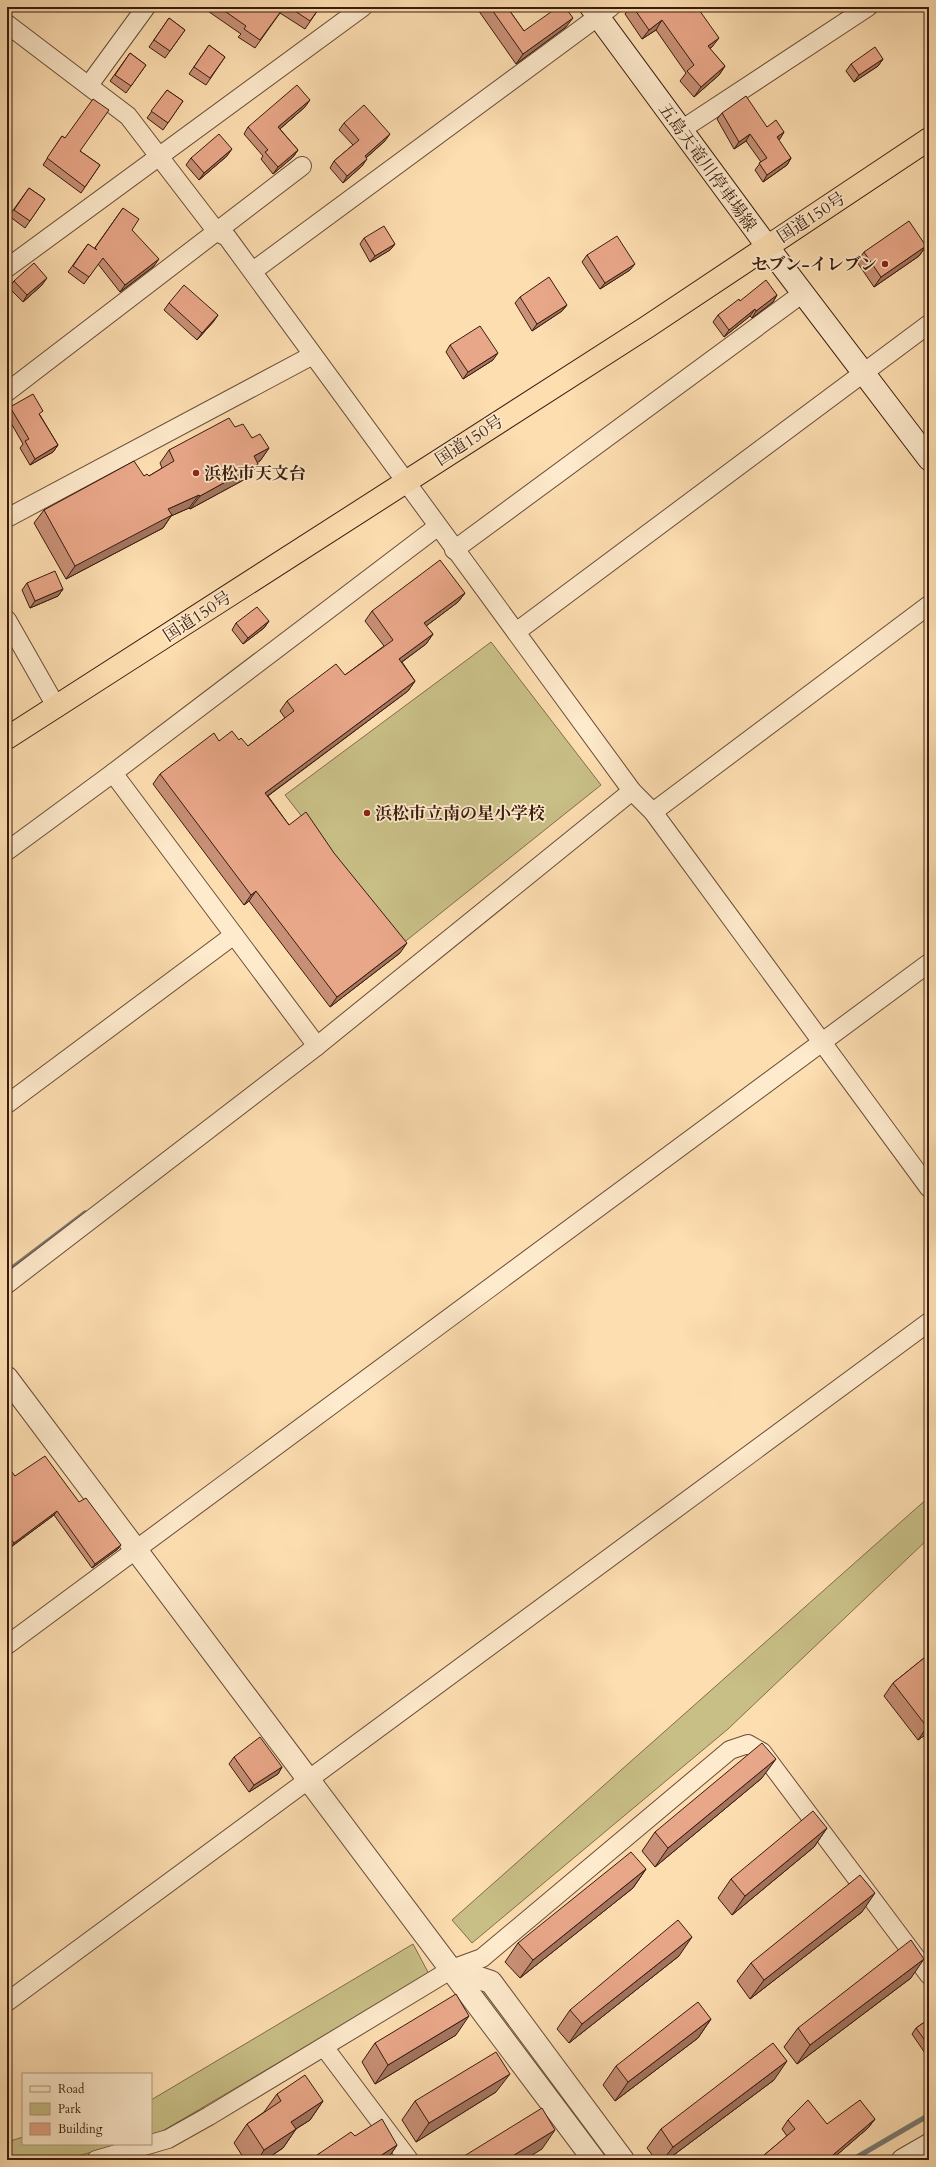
<svg xmlns="http://www.w3.org/2000/svg" width="936" height="2167" font-family="Cardo,'Noto Serif JP',serif">
<style>
.green{fill:#c8bf86;stroke:#806d4a}
.lines{fill:none;stroke-linecap:round;stroke-linejoin:round}
.stream{stroke:#797a73;stroke-width:5}
.minor-casing{stroke:#6a4c37;stroke-width:20}
.tertiary-casing{stroke:#6a4c37;stroke-width:24}
.secondary-casing{stroke:#391b0e;stroke-width:24}
.trunk-casing{stroke:#391b0e;stroke-width:24}
.minor{stroke:#feeacc;stroke-width:18}
.tertiary{stroke:#feeacc;stroke-width:22}
.secondary{stroke:#feeacc;stroke-width:22}
.trunk{stroke:#fddeb1;stroke-width:22}
.wall{fill:#c89076;stroke:#391b0e}
.shaded-wall{fill:#a37560;stroke:#391b0e}
.building{fill:#e9a789;stroke:#391b0e}
.poi-dot{fill:#8f2418;stroke:#feeacc;stroke-width:1.5}
.labels{text-anchor:middle;stroke-width:3.5;stroke-linejoin:round;paint-order:stroke}
.street-label{font-size:17px;fill:#391b0e;stroke:#feeacc}
.poi-label{font-size:17px;font-weight:bold;fill:#391b0e;stroke:#feeacc;text-anchor:start}
</style>
<rect width="100%" height="100%" fill="#fddeb1"/>
<filter id="stains"><feTurbulence type="fractalNoise" baseFrequency=".005" numOctaves="4"/><feColorMatrix values="0 0 0 0 .2 0 0 0 0 .09 0 0 0 0 .02 0 0 0 .5 -.17"/></filter>
<radialGradient id="worn" r=".72"><stop offset=".6" stop-color="#630" stop-opacity="0"/><stop offset="1" stop-color="#630" stop-opacity=".3"/></radialGradient>
<!-- green -->
<g class="green">
<polygon points="491,642 601,785 402,944 285,795"/>
<polygon points="929,1497 929,1538 728,1729 472,1943 452,1920"/>
<polygon points="413,1944 429,1974 161,2132 151,2135 151,2100"/>
<polygon points="23,2137 23,2144 120,2144 64,2160 7,2160 7,2142"/>
</g>
<g class="lines">
<!-- stream -->
<g class="stream">
<polyline points="7,1272 85,1213"/>
<polyline points="852,2160 929,2115"/>
</g>
<!-- minor casing -->
<g class="minor-casing">
<g id="minor">
<polyline points="7,24 128,116 217,232 227,237 632,791 653,812 929,1188"/>
<polyline points="89,85 146,7"/>
<polyline points="681,130 868,7"/>
<polyline points="7,268 363,7"/>
<polyline points="253,271 611,7"/>
<polyline points="7,392 302,166"/>
<polyline points="7,518 313,355"/>
<polyline points="454,550 803,293"/>
<polyline points="7,620 57,708"/>
<polyline points="516,632 929,324"/>
<polyline points="113,773 317,1046"/>
<polyline points="653,812 929,605"/>
<polyline points="7,851 113,773 437,527"/>
<polyline points="7,1104 234,935"/>
<polyline points="7,1284 317,1046 632,791"/>
<polyline points="7,1645 929,963"/>
<polyline points="7,2002 929,1322"/>
<polyline points="324,2047 409,2160"/>
<polyline points="96,2160 168,2139 209,2116 452,1969 482,1958 730,1750 748,1744 762,1752 929,1975"/>
</g>
</g>
<!-- tertiary casing -->
<g class="tertiary-casing">
<g id="tertiary">
<path d="M7 1378C201 1640 400 1898 594 2160"/>
<polyline points="452,1969 491,1982 623,2160"/>
<polyline points="903,2160 929,2145"/>
</g>
</g>
<!-- secondary casing -->
<g class="secondary-casing">
<polyline id="secondary" points="591,7 767,246 929,459"/>
</g>
<!-- trunk casing -->
<g class="trunk-casing">
<polyline id="trunk" points="7,738 647,327 929,139"/>
</g>
<!-- minor -->
<use href="#minor" class="minor"/>
<!-- tertiary -->
<use href="#tertiary" class="tertiary"/>
<!-- secondary -->
<use href="#secondary" class="secondary"/>
<!-- trunk -->
<use href="#trunk" class="trunk"/>
</g>
<!-- wall -->
<g class="wall">
<polygon points="202,7 320,7 305,29 280,13 255,48 238,37 241,34"/>
<polygon points="476,7 507,7 524,31 566,27 516,64"/>
<polygon points="539,7 548,7 543,11"/>
<polygon points="630,7 697,7 712,47 710,49 725,66 719,75 694,97 680,81 686,73 656,30 642,39 625,14"/>
<polygon points="169,18 185,30 165,58 149,47"/>
<polygon points="209,45 225,57 206,85 189,74"/>
<polygon points="130,53 146,65 126,93 110,81"/>
<polygon points="883,59 878,66 854,82 846,71 851,64"/>
<polygon points="167,90 183,101 163,130 147,118"/>
<polygon points="305,107 280,129 298,150 293,157 273,174 261,159 263,156 244,134 248,127"/>
<polygon points="722,113 784,132 778,140 791,158 787,165 763,182 755,170 761,162 746,141 734,149 717,119"/>
<polygon points="344,123 385,141 366,158 362,166 343,183 330,168 334,161 353,145 339,130"/>
<polygon points="62,136 80,151 100,165 81,193 43,165"/>
<polygon points="227,156 199,180 186,165 191,158"/>
<polygon points="29,188 45,199 25,228 9,216"/>
<polygon points="123,208 132,230 154,266 120,292 98,264 84,284 68,272 88,244 94,249"/>
<polygon points="364,238 395,244 390,250 370,262 360,244"/>
<polygon points="926,246 919,256 874,287 857,262 864,252"/>
<polygon points="587,255 630,270 600,289 582,262"/>
<polygon points="14,281 42,285 23,302 9,288"/>
<polygon points="777,295 773,302 752,318 750,316 724,337 713,322 718,315 740,301"/>
<polygon points="520,297 567,305 562,311 532,331 515,303"/>
<polygon points="169,303 214,321 197,340 164,310"/>
<polygon points="450,345 493,360 463,379 446,352"/>
<polygon points="10,407 40,415 58,445 53,452 30,465 20,448 23,444 7,416 7,412"/>
<polygon points="235,427 269,448 260,461 257,462 258,464 249,477 190,509 189,508 171,516 163,528 66,579 34,523 44,510 144,476 149,476 162,468 160,463 169,450"/>
<polygon points="27,583 63,589 58,596 30,608 22,590"/>
<polygon points="465,593 458,602 426,626 433,634 426,644 402,662 415,681 408,691 268,796 289,825 400,953 330,1007 249,901 244,905 153,784 160,774 219,741 239,740 248,746 285,718 280,711 287,701 345,675 384,646 365,621 372,611"/>
<polygon points="269,621 264,628 243,644 232,630 236,623"/>
<polygon points="7,1474 15,1476 79,1502 118,1549 92,1568 54,1515 11,1547 7,1542"/>
<polygon points="929,1654 929,1732 918,1740 884,1696 893,1683"/>
<polygon points="234,1757 282,1767 278,1774 249,1792 229,1764"/>
<polygon points="762,1778 655,1867 642,1851 655,1832"/>
<polygon points="827,1828 814,1847 732,1915 718,1898 731,1879"/>
<polygon points="646,1869 633,1888 520,1978 505,1962 518,1943"/>
<polygon points="862,1912 750,1999 737,1981 751,1963"/>
<polygon points="679,1956 569,2043 557,2029 570,2010"/>
<polygon points="911,1978 797,2064 784,2047 798,2028"/>
<polygon points="711,2019 698,2038 615,2101 603,2085 616,2066"/>
<polygon points="929,2019 929,2059 912,2034 916,2028"/>
<polygon points="456,2035 375,2084 362,2062 375,2043"/>
<polygon points="774,2080 667,2160 656,2160 647,2148 661,2129"/>
<polygon points="496,2092 416,2142 402,2120 415,2101"/>
<polygon points="277,2094 323,2101 310,2120 296,2129 283,2148 265,2160 245,2160 234,2143 247,2124 264,2112"/>
<polygon points="875,2119 868,2128 831,2160 760,2160 763,2156 787,2136 782,2129 788,2120 827,2124"/>
<polygon points="355,2136 397,2145 387,2160 314,2160 317,2155"/>
</g>
<!-- shaded-wall -->
<g class="shaded-wall">
<polygon points="573,18 566,27 516,64 523,54"/>
<polygon points="662,20 656,30 642,39 649,30"/>
<polygon points="719,38 712,47 701,55 708,46"/>
<polygon points="883,59 878,66 854,82 859,75"/>
<polygon points="725,66 719,75 694,97 701,87"/>
<polygon points="310,100 305,107 274,134 278,127"/>
<polygon points="784,132 780,139 772,144 777,137"/>
<polygon points="390,134 385,141 360,163 365,156"/>
<polygon points="750,134 746,141 734,149 739,142"/>
<polygon points="232,149 227,156 199,180 204,173"/>
<polygon points="298,150 293,157 273,174 278,167"/>
<polygon points="791,158 787,165 763,182 767,175"/>
<polygon points="367,159 362,166 343,183 347,176"/>
<polygon points="395,244 390,250 370,262 375,256"/>
<polygon points="926,246 919,256 874,287 881,277"/>
<polygon points="159,259 154,266 120,292 125,285"/>
<polygon points="635,264 630,270 600,289 605,283"/>
<polygon points="47,278 42,285 23,302 27,295"/>
<polygon points="777,295 773,302 752,318 756,311"/>
<polygon points="567,305 562,311 532,331 537,324"/>
<polygon points="755,309 750,316 724,337 729,330"/>
<polygon points="218,315 214,321 197,340 202,333"/>
<polygon points="498,353 493,360 463,379 468,372"/>
<polygon points="58,445 53,452 30,465 35,459"/>
<polygon points="269,448 260,461 245,469 254,456"/>
<polygon points="258,464 249,477 190,509 200,496"/>
<polygon points="199,495 189,508 171,516 163,528 66,579 75,566 168,509"/>
<polygon points="63,589 58,596 30,608 35,601"/>
<polygon points="465,593 458,602 417,633 424,623"/>
<polygon points="269,621 264,628 243,644 248,638"/>
<polygon points="433,634 426,644 392,669 399,659"/>
<polygon points="415,681 408,691 258,803 265,793"/>
<polygon points="256,891 249,901 244,905 251,895"/>
<polygon points="407,943 400,953 330,1007 337,997"/>
<polygon points="57,1511 54,1515 11,1547 14,1543"/>
<polygon points="121,1545 118,1549 92,1568 95,1564"/>
<polygon points="929,1726 929,1732 918,1740 927,1727"/>
<polygon points="776,1759 762,1778 655,1867 668,1848"/>
<polygon points="282,1767 278,1774 249,1792 254,1785"/>
<polygon points="827,1828 814,1847 732,1915 745,1896"/>
<polygon points="646,1869 633,1888 520,1978 533,1960"/>
<polygon points="875,1893 862,1912 750,1999 764,1980"/>
<polygon points="692,1937 679,1956 569,2043 582,2024"/>
<polygon points="924,1959 911,1978 797,2064 810,2045"/>
<polygon points="469,2016 456,2035 375,2084 388,2065"/>
<polygon points="711,2019 698,2038 615,2101 628,2082"/>
<polygon points="787,2061 774,2080 667,2160 663,2160 673,2147"/>
<polygon points="510,2074 496,2092 416,2142 429,2123"/>
<polygon points="323,2101 310,2120 278,2140 291,2122"/>
<polygon points="875,2119 868,2128 831,2160 827,2160"/>
<polygon points="296,2129 283,2148 265,2160 258,2160 264,2150"/>
<polygon points="555,2130 542,2149 524,2160 506,2160"/>
<polygon points="397,2145 387,2160 374,2160"/>
</g>
<!-- building -->
<g class="building">
<polygon points="219,7 284,7 260,40 244,29 246,26"/>
<polygon points="289,7 320,7 310,21"/>
<polygon points="490,7 507,7 524,31 558,7 565,7 573,18 523,54"/>
<polygon points="633,7 697,7 719,38 708,46 725,66 701,87 687,71 694,65 662,20 649,30"/>
<polygon points="169,18 185,30 170,51 154,40"/>
<polygon points="209,45 225,57 210,78 194,67"/>
<polygon points="875,47 883,59 859,75 851,64"/>
<polygon points="130,53 146,65 131,86 115,75"/>
<polygon points="297,85 310,100 278,127 298,150 278,167 265,152 268,150 248,127"/>
<polygon points="167,90 183,101 168,123 151,111"/>
<polygon points="746,96 767,127 776,120 784,132 777,137 791,158 767,175 759,163 767,158 750,134 739,142 722,113"/>
<polygon points="93,99 109,110 80,151 100,165 85,187 47,158 62,136 65,138"/>
<polygon points="364,105 390,134 365,156 367,159 347,176 334,161 359,140 344,123"/>
<polygon points="219,134 232,149 204,173 191,158"/>
<polygon points="29,188 45,199 30,221 14,210"/>
<polygon points="123,208 139,219 132,230 159,259 125,285 103,258 89,277 73,266 88,244 97,250 95,248"/>
<polygon points="909,221 926,246 881,277 864,252"/>
<polygon points="384,226 395,244 375,256 364,238"/>
<polygon points="617,236 635,264 605,283 587,255"/>
<polygon points="34,263 47,278 27,295 14,281"/>
<polygon points="549,277 567,305 537,324 520,297"/>
<polygon points="766,280 777,295 756,311 755,309 729,330 718,315 739,299 740,301"/>
<polygon points="184,285 218,315 202,333 169,303"/>
<polygon points="480,326 498,353 468,372 450,345"/>
<polygon points="33,394 43,411 39,414 58,445 35,459 25,441 29,439 10,407"/>
<polygon points="229,418 235,427 243,424 252,438 260,434 269,448 254,456 258,464 200,496 199,495 168,509 172,515 75,566 44,510 134,461 144,476 147,474 149,476 174,461 169,450"/>
<polygon points="440,560 465,593 424,623 433,634 399,659 415,681 265,793 289,825 306,812 334,853 407,943 337,997 256,891 251,895 160,774 214,733 219,741 232,731 239,740 241,738 248,746 294,711 287,701 336,664 345,675 393,640 372,611"/>
<polygon points="55,571 63,589 35,601 27,583"/>
<polygon points="257,607 269,621 248,638 236,623"/>
<polygon points="45,1456 79,1502 86,1498 121,1545 95,1564 57,1511 14,1543 7,1534 7,1474 11,1471 15,1476"/>
<polygon points="929,1654 929,1726 927,1727 893,1683"/>
<polygon points="260,1737 282,1767 254,1785 234,1757"/>
<polygon points="762,1743 776,1759 668,1848 655,1832"/>
<polygon points="813,1811 827,1828 745,1896 731,1879"/>
<polygon points="631,1852 646,1869 533,1960 518,1943"/>
<polygon points="860,1875 875,1893 764,1980 751,1963"/>
<polygon points="678,1920 692,1937 582,2024 570,2010"/>
<polygon points="911,1940 924,1959 810,2045 798,2028"/>
<polygon points="456,1994 469,2016 388,2065 375,2043"/>
<polygon points="698,2002 711,2019 628,2082 616,2066"/>
<polygon points="929,2019 929,2046 916,2028"/>
<polygon points="773,2043 787,2061 673,2147 661,2129"/>
<polygon points="496,2052 510,2074 429,2123 415,2101"/>
<polygon points="305,2075 323,2101 291,2122 296,2129 264,2150 247,2124 281,2101 277,2094"/>
<polygon points="808,2100 827,2124 860,2100 875,2119 827,2160 819,2160 817,2157 813,2160 765,2160 763,2156 795,2129 788,2120"/>
<polygon points="542,2108 555,2130 506,2160 462,2160 461,2158"/>
<polygon points="382,2119 397,2145 374,2160 320,2160 317,2155 351,2132 355,2136"/>
</g>
<!-- markers -->
<g class="poi-dot">
<circle cx="885" cy="264" r="4"/>
<circle cx="196" cy="473" r="4"/>
<circle cx="367" cy="813" r="4"/>
</g>
<g class="labels">
<!-- street labels -->
<g class="street-label">
<text transform="translate(708 167) rotate(54)" y="6">五島天竜川停車場線</text>
<text transform="translate(811 217) rotate(-33)" y="6">国道150号</text>
<text transform="translate(469 440) rotate(-33)" y="6">国道150号</text>
<text transform="translate(197 616) rotate(-33)" y="6">国道150号</text>
</g>
<!-- poi labels -->
<g class="poi-label">
<text x="877" y="270" text-anchor="end">セブン-イレブン</text>
<text x="204" y="479">浜松市天文台</text>
<text x="375" y="819">浜松市立南の星小学校</text>
</g>
</g>
<!-- margin -->
<rect width="936" height="2167" fill="none" stroke="#fddeb1" stroke-width="24"/>
<rect x="8" y="8" width="920" height="2151" fill="none" stroke="#391b0e" stroke-width="2"/>
<rect x="12" y="12" width="912" height="2143" fill="none" stroke="#391b0e"/>
<!-- legend -->
<rect x="22" y="2073" width="130" height="72" fill="#feeacc" stroke="#af9780"/>
<rect x="30" y="2086" width="20" height="6" fill="#feeacc" stroke="#af9780"/>
<text x="58" y="2093" font-size="12" fill="#391b0e">Road</text>
<rect x="30" y="2103" width="20" height="12" fill="#c8bf86" stroke="#af9780"/>
<text x="58" y="2113" font-size="12" fill="#391b0e">Park</text>
<rect x="30" y="2123" width="20" height="12" fill="#e9a789" stroke="#af9780"/>
<text x="58" y="2133" font-size="12" fill="#391b0e">Building</text>
<rect width="100%" height="100%" filter="url(#stains)"/>
<rect width="100%" height="100%" fill="url(#worn)"/>
</svg>
